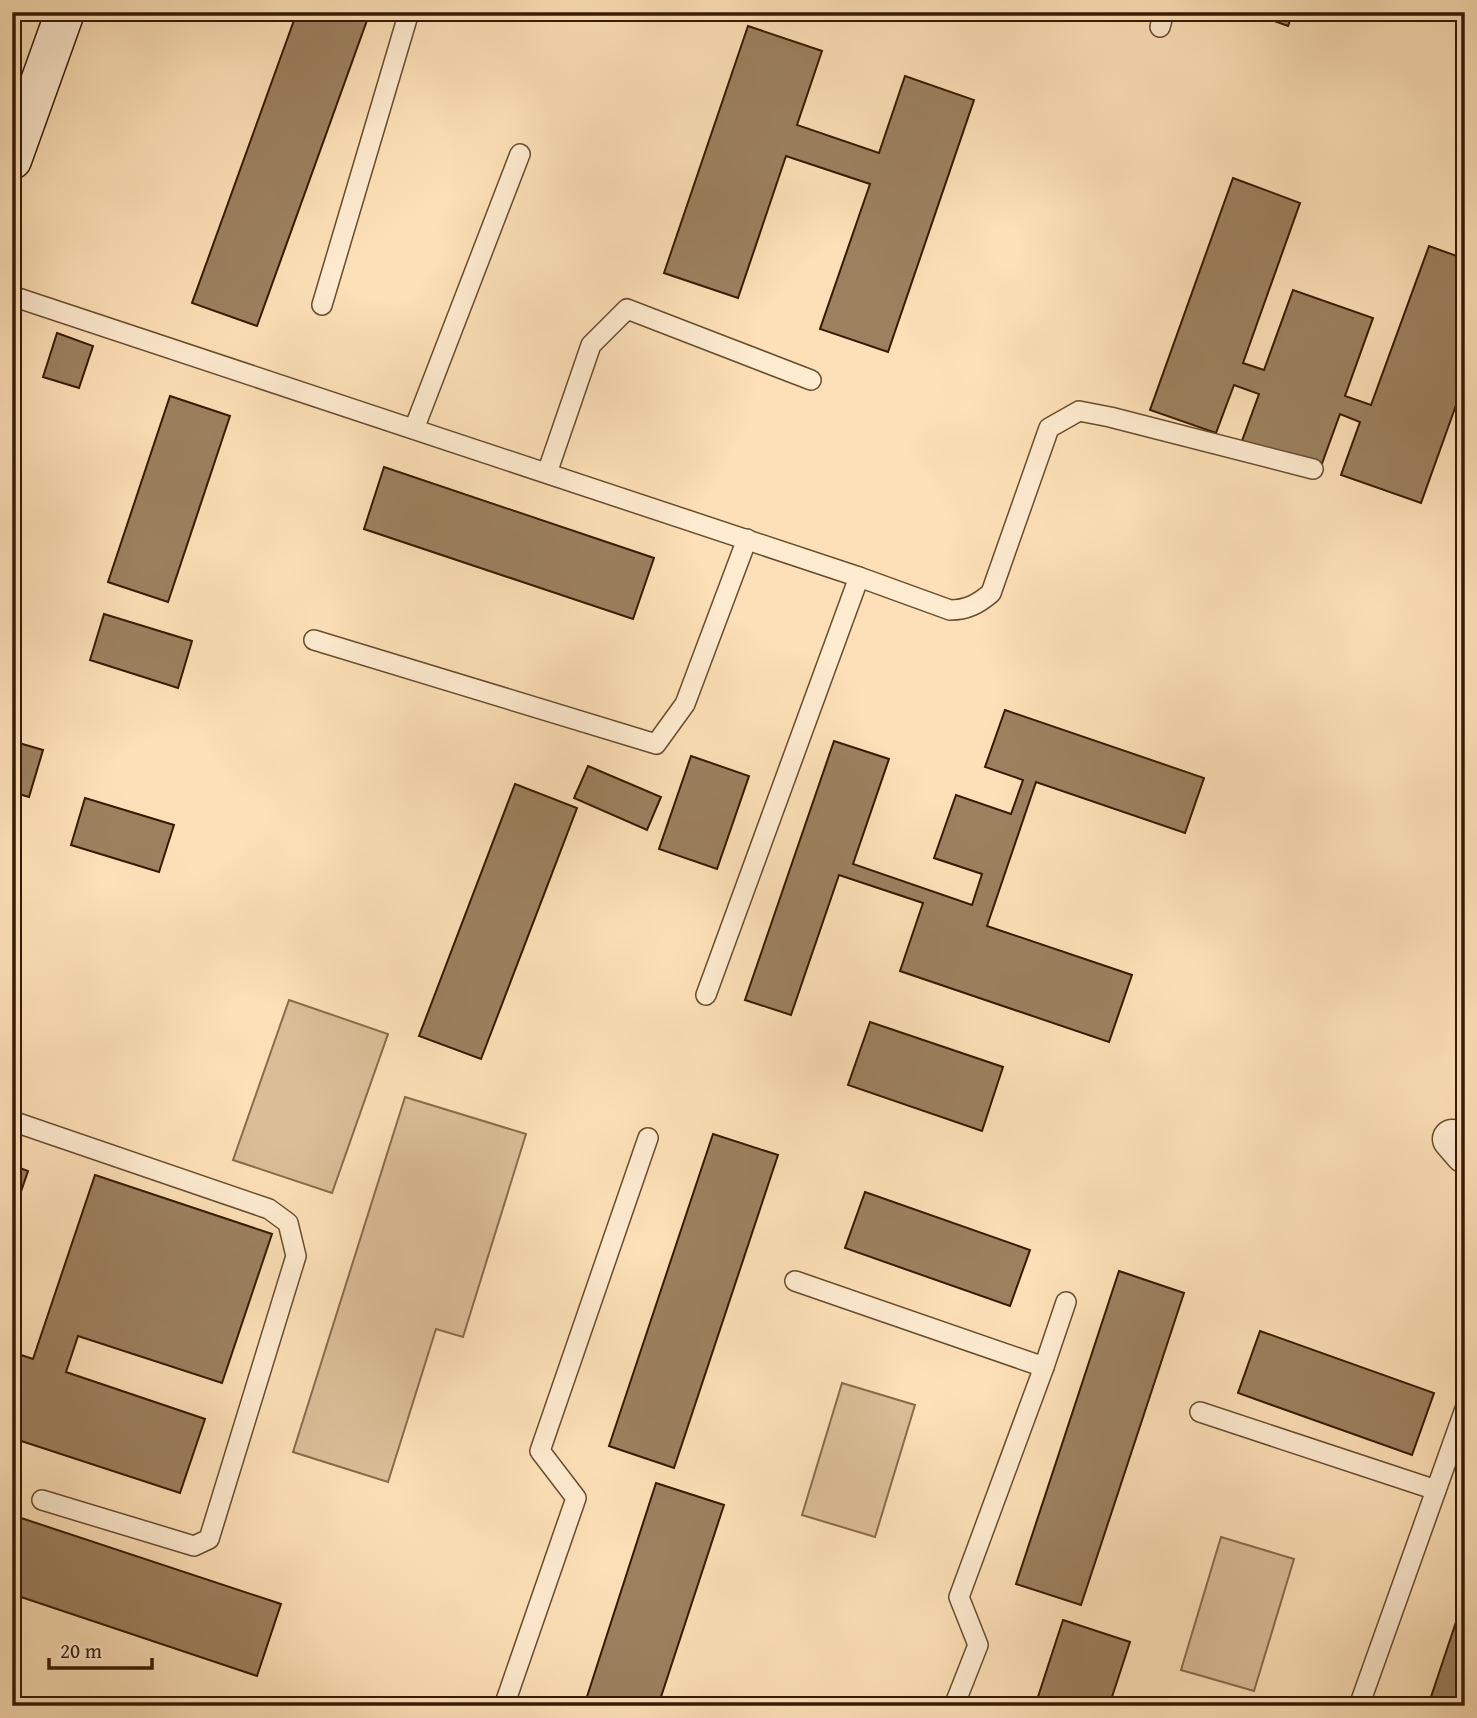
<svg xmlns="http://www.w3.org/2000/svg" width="1477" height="1718" font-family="'Gentium Book Plus',serif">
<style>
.green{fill:#dbbe98;stroke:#886c4c;stroke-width:2}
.building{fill:#9d815f;stroke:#361a00;stroke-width:2}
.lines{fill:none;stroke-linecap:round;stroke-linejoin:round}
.lane-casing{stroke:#684c2e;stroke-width:22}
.street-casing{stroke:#684c2e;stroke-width:41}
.secondary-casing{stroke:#361a00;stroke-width:41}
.lane{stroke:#feebd0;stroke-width:19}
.street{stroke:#feebd0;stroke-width:38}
.secondary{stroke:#feebd0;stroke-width:38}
</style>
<rect width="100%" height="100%" fill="#fde0b7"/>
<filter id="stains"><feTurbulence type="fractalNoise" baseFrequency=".00286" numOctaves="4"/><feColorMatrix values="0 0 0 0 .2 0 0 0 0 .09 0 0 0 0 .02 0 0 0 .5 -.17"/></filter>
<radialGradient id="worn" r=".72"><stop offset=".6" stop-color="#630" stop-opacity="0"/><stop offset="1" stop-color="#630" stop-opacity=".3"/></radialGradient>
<!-- green -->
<g class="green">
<polygon points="289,1000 388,1034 332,1193 233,1160"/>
<polygon points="405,1097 526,1134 463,1337 436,1329 388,1482 293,1452"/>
<polygon points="842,1383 915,1405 875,1537 802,1515"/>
<polygon points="1221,1537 1294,1559 1254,1691 1181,1670"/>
</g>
<!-- building -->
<g class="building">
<polygon points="297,12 370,12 257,326 192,303"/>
<polygon points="1249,12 1293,12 1288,26"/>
<polygon points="748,26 822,51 797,125 879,153 905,76 974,100 888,352 820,329 870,184 786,156 738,298 664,273"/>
<polygon points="1233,178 1300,203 1243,363 1264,370 1293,290 1373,318 1345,396 1371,405 1429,246 1465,259 1465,380 1421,503 1341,475 1360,422 1340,414 1320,469 1242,441 1259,394 1234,385 1216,433 1150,410"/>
<polygon points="57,333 93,346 79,388 43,377"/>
<polygon points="170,396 230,416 168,602 108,582"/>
<polygon points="384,467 654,558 633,619 364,529"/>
<polygon points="104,614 192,641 178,688 90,660"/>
<polygon points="1005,710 1204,778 1185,833 1036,782 987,926 1132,975 1109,1042 900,971 923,903 839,875 791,1015 745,1000 834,741 889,759 853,864 972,905 982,874 934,858 956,795 1011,814 1023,780 985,767"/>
<polygon points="12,741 43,750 29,797 12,792"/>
<polygon points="691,756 749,776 717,869 659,849"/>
<polygon points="588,766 661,797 647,830 574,798"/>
<polygon points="515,784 577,808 481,1059 419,1036"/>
<polygon points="85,798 174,825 159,872 71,845"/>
<polygon points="870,1022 1003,1067 982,1131 848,1085"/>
<polygon points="713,1134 778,1155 674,1468 609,1446"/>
<polygon points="12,1165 28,1171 12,1218"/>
<polygon points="95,1175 272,1234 222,1383 78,1336 66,1372 205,1419 180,1493 12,1438 12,1352 33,1359"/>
<polygon points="865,1192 1030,1250 1010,1306 845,1248"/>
<polygon points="1119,1271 1184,1293 1081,1605 1016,1584"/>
<polygon points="1260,1331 1434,1393 1412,1455 1238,1393"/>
<polygon points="656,1483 724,1505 658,1706 584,1706"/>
<polygon points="12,1515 281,1604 257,1676 12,1594"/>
<polygon points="1465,1595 1465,1706 1428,1706"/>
<polygon points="1063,1620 1130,1642 1109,1706 1035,1706"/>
</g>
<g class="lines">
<!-- lane casing -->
<g class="lane-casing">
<g id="lane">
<polyline points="1160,27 1164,12"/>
<path d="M12 296 859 577 950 610C967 610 978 604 991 593L1049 428 1079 411 1110 417 1313 469"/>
<polyline points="322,305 409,12"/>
<polyline points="414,429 520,154"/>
<polyline points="547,473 591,345 627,309 811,380"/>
<polyline points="314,640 656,744 685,704 747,539"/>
<polyline points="706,995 859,577"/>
<polyline points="12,1121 269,1209 288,1223 296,1256 209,1539 194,1546 42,1500"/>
<polyline points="795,1281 1044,1367"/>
<polyline points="1200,1412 1436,1490"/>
<polyline points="504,1706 576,1498 540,1451 648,1138"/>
<polyline points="954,1706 978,1645 959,1597 1044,1367 1066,1302"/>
<polyline points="1359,1706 1465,1409"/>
</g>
</g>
<!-- street casing -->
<g class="street-casing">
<polyline id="street" points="1452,1139 1465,1154"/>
</g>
<!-- secondary casing -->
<g class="secondary-casing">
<polyline id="secondary" points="12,160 65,12"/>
</g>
<!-- lane -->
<use href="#lane" class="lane"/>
<!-- street -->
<use href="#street" class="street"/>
<!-- secondary -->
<use href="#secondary" class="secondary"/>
</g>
<!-- margin -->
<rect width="1477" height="1718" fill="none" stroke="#fde0b7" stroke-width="42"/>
<rect x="14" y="14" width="1449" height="1690" fill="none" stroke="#361a00" stroke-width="3.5"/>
<rect x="21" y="21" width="1435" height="1676" fill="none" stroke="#361a00" stroke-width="2"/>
<!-- scale -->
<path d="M49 1658v10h103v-10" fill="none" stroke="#361a00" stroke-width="3.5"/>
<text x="60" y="1658" font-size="21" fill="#361a00" stroke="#feebd0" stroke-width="5" paint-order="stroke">20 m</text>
<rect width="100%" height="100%" filter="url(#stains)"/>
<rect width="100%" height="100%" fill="url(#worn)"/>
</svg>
